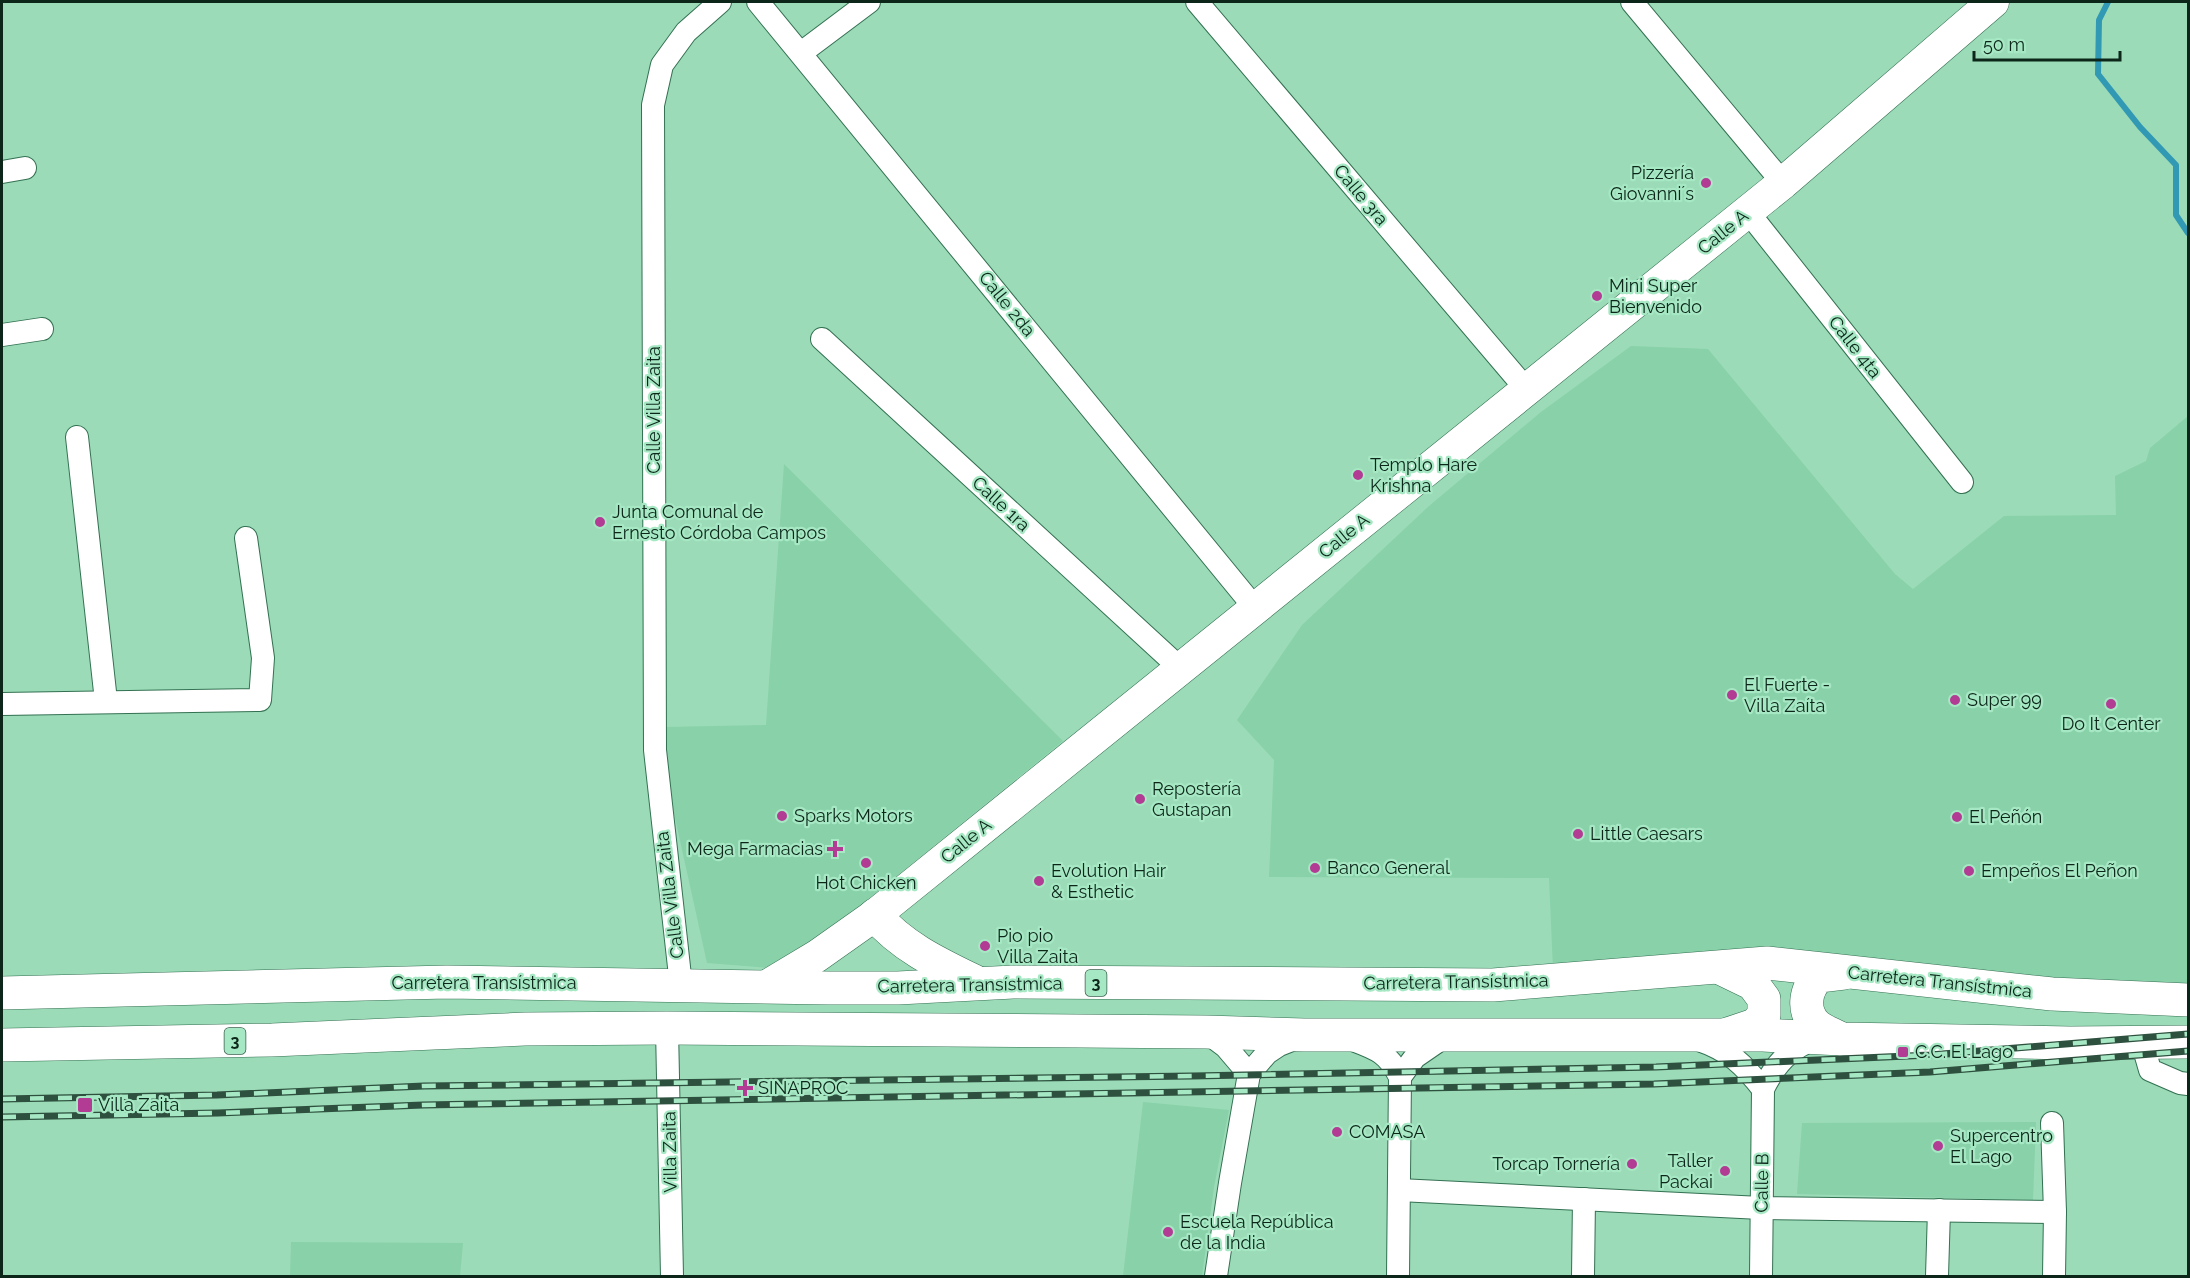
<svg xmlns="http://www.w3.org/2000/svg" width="2190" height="1278" font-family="Raleway,sans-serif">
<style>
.built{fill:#88d1a9}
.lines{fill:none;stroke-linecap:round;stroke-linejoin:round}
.stream{stroke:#3199b4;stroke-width:6}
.street-casing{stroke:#337152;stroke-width:24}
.secondary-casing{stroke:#337152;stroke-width:33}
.primary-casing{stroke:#337152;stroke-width:34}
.street{stroke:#fff;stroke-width:22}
.secondary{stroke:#fff;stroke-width:32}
.primary{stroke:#fff;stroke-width:33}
.rail-casing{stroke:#2e513f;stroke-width:7}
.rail{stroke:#a7e8c4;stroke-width:4.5;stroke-dasharray:14;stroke-linecap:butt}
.poi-dot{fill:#b23c94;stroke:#a7e8c4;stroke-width:2}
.labels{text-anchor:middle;stroke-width:4.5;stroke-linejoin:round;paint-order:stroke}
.shield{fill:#a7e8c4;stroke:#3a614d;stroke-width:1.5}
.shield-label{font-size:16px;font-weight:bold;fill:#0c271a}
.poi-label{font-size:18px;fill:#0c271a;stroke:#a7e8c4;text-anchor:start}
.street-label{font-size:18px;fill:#0c271a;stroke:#a7e8c4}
</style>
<rect width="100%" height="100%" fill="#9bdbb7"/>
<!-- built -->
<g class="built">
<polygon points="1631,346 1708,349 1895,574 1913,589 2004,516 2116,515 2115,476 2146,461 2150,448 2188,416 2188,983 1602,968 1553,969 1549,878 1269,877 1274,760 1237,720 1302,625 1429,506 1541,412"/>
<polygon points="784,464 1063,741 782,969 707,963 670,795 665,727 766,725"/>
<polygon points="1143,1102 1229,1110 1214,1187 1202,1276 1123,1276"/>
<polygon points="2036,1122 2033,1200 1797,1194 1802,1123"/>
<polygon points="291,1242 463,1243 460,1276 290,1276"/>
</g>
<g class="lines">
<!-- stream -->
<polyline class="stream" points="2108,2 2099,20 2098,74 2140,127 2176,165 2176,215 2188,233"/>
<!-- street casing -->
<g class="street-casing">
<g id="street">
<polyline points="758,2 1255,608"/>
<polyline points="1197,2 1526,389"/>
<polyline points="1632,2 1783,183"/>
<polyline points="801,53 869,2"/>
<polyline points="2,172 25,168"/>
<polyline points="1748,212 1962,482"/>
<polyline points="2,335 42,329"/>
<polyline points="822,339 1180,668"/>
<polyline points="77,437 106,701"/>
<polyline points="2,704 260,700 263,658 246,538"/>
<polyline points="681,985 655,750 653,105 662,65 686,32 720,2"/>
<polyline points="667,1028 672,1276"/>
<polyline points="1206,1032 1226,1047 1249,1074"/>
<path d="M1353 1040C1377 1049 1388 1053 1400 1077L1398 1276"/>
<path d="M1699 1040C1729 1050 1744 1065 1763 1089"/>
<polyline points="2142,1042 2150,1070 2180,1083 2188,1084"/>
<polyline points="1400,1077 1415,1057 1447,1035"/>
<polyline points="2052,1123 2055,1212 2054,1276"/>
<polyline points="1399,1190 1761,1208 2055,1212"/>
<polyline points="1216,1276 1230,1183 1249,1074 1267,1053 1279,1045 1299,1037"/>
<polyline points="1583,1276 1584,1199"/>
<path d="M1761 1276 1763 1089C1775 1065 1789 1048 1815 1039"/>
<polyline points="1937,1276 1939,1210"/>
</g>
</g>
<!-- secondary casing -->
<g class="secondary-casing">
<polyline id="secondary" points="767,986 817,956 875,915 1783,183 1993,2"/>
</g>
<!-- primary casing -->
<g class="primary-casing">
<g id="primary">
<path d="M875 915C902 947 939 964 976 982"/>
<polyline points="1720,968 1753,984 1764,999 1764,1015 1755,1025 1728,1034"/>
<polyline points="2,993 447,982 829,988 898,988 1013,982 1493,985 1767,963 2052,994 2188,1000"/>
<path d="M1841 1039C1833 1034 1822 1031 1815 1024 1802 1010 1805 989 1819 976L1844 973"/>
<polyline points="2,1045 272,1040 525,1029 667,1028 1206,1032 1304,1035 1763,1035 1841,1039 2070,1043 2188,1042"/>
</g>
</g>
<!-- street -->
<use href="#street" class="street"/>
<!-- secondary -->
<use href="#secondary" class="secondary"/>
<!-- primary -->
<use href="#primary" class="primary"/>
<!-- rail casing -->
<g class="rail-casing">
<g id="rail">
<polyline points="2,1099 217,1095 424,1086 1192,1076 1656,1067 1930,1055 2188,1034"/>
<polyline points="2,1117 218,1113 423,1105 1654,1084 1930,1072 2188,1051"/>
</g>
</g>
<!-- rail -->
<use href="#rail" class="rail"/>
</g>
<!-- markers -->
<g class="poi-dot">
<circle cx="1706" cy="183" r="6"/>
<circle cx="1597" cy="296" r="6"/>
<circle cx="1358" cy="475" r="6"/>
<circle cx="600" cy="522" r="6"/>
<circle cx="1732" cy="695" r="6"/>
<circle cx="1955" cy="700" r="6"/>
<circle cx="2111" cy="704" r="6"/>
<circle cx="1140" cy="799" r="6"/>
<circle cx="782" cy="816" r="6"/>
<circle cx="1957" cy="817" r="6"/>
<circle cx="1578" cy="834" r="6"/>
<path d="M832 840h6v6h6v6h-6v6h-6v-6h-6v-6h6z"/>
<circle cx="866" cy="863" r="6"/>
<circle cx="1315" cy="868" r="6"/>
<circle cx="1969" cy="871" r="6"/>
<circle cx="1039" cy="881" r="6"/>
<circle cx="985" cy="946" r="6"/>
<rect x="1897" y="1046" width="12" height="12" rx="3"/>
<path d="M742 1079h6v6h6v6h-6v6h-6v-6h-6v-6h6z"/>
<rect x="77" y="1097" width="16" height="16" rx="3"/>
<circle cx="1337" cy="1132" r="6"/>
<circle cx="1938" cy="1146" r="6"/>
<circle cx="1632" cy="1164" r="6"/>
<circle cx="1725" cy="1171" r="6"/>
<circle cx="1168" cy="1232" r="6"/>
</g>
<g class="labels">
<!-- shield labels -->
<g class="shield">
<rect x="1085.5" y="970" width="21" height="26" rx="4.5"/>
<rect x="224.5" y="1028" width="21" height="26" rx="4.5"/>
</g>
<g class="shield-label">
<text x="1096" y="989">3</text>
<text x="235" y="1047">3</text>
</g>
<!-- poi labels -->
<g class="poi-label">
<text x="1694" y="179" text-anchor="end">Pizzería<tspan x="1694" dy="21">Giovanni´s</tspan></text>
<text x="1609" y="292">Mini Super<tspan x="1609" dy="21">Bienvenido</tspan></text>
<text x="1370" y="471">Templo Hare<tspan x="1370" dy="21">Krishna</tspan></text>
<text x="612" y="518">Junta Comunal de<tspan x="612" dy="21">Ernesto Córdoba Campos</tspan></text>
<text x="1744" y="691">El Fuerte -<tspan x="1744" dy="21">Villa Zaíta</tspan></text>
<text x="1967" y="706">Super 99</text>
<text x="2111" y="730" text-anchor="middle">Do It Center</text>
<text x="1152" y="795">Repostería<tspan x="1152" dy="21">Gustapan</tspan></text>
<text x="794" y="822">Sparks Motors</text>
<text x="1969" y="823">El Peñón</text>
<text x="1590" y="840">Little Caesars</text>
<text x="823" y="855" text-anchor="end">Mega Farmacias</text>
<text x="1327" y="874">Banco General</text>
<text x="1051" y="877">Evolution Hair<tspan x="1051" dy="21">&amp; Esthetic</tspan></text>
<text x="1981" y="877">Empeños El Peñon</text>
<text x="866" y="889" text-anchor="middle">Hot Chicken</text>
<text x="997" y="942">Pio pio<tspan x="997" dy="21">Villa Zaita</tspan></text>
<text x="1915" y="1058">C.C. El Lago</text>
<text x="758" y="1094">SINAPROC</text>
<text x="98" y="1111">Villa Zaita</text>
<text x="1349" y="1138">COMASA</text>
<text x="1950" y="1142">Supercentro<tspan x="1950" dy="21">El Lago</tspan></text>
<text x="1713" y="1167" text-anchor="end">Taller<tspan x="1713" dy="21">Packai</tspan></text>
<text x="1620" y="1170" text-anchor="end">Torcap Tornería</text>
<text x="1180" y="1228">Escuela República<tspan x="1180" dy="21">de la India</tspan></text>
</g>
<!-- street labels -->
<g class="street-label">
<text transform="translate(1361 195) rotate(50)" y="6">Calle 3ra</text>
<text transform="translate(1723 232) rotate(-39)" y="6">Calle A</text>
<text transform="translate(1007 304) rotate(51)" y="6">Calle 2da</text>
<text transform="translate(1855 347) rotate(52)" y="6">Calle 4ta</text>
<text transform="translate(654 410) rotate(-90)" y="6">Calle Villa Zaita</text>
<text transform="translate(1001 504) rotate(43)" y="6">Calle 1ra</text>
<text transform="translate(1344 536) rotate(-39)" y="6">Calle A</text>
<text transform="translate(966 841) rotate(-39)" y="6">Calle A</text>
<text transform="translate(670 895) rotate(-97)" y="6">Calle Villa Zaita</text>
<text transform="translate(1456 982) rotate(-1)" y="6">Carretera Transístmica</text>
<text transform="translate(1940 982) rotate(6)" y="6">Carretera Transístmica</text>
<text x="484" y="989">Carretera Transístmica</text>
<text transform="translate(970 985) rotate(-1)" y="6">Carretera Transístmica</text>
<text transform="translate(670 1152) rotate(-91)" y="6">Villa Zaita</text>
<text transform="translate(1762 1183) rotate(-89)" y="6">Calle B</text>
</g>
</g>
<!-- border -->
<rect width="2190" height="1278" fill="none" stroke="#0c271a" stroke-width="6"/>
<!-- scale -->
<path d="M1974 51v9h146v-9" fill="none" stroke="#0c271a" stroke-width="3"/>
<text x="1983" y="51" font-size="18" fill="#0c271a" stroke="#a7e8c4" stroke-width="4.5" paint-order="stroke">50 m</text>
</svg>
